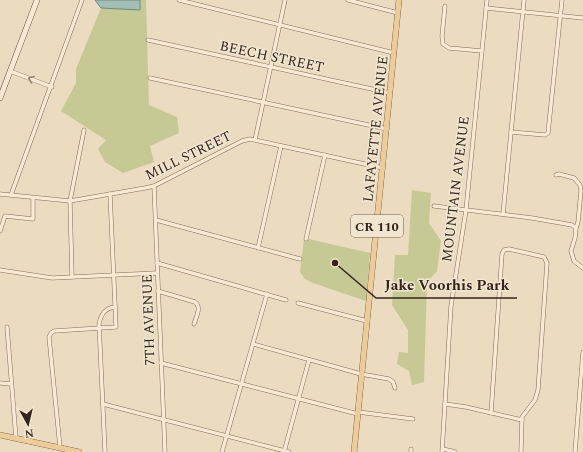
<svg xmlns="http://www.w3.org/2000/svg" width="583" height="452" font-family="Spectral,serif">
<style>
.green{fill:#c7c995}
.water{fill:#a3beb4;stroke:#6b8b80}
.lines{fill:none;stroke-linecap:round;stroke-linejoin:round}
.street-casing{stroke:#846c59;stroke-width:4.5}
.secondary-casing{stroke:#654e3d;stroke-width:6}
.primary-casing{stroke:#513b2e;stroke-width:6}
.street{stroke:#f7e9d3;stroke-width:3.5}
.secondary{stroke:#f7e9d3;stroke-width:5}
.primary{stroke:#edcc9a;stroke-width:5.5}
.oneway{stroke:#968878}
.labels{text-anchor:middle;stroke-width:3;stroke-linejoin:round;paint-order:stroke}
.shield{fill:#f3e6d0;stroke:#6d6053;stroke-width:1}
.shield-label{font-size:13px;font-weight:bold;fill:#34261d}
.street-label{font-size:14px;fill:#34261d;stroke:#f3e6d0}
.leader{fill:none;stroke:#34261d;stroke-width:1.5}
.callout-dot{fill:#34261d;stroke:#f3e6d0;stroke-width:1.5}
.callout-label{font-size:15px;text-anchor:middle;font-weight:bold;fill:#34261d;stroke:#f3e6d0;stroke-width:3;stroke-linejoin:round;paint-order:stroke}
</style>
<rect width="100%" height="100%" fill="#ebdbc1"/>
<!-- green -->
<g class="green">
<polygon points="140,0 146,0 149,105 177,117 179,133 150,146 154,162 123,173 105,162 98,149 106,140 61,111 76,83 76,69 101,8 139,9"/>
<polygon points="412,190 431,193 429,223 441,241 437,271 427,282 424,382 412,385 409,371 397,364 399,352 408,353 408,330 392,305 395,255 408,255"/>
<polygon points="304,238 370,253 366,301 313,283 305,279 300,272"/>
</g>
<!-- water -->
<polygon class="water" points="95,0 140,0 140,10 101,8"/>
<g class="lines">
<!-- street casing -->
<g class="street-casing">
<g id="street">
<polyline points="179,0 394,53"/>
<polyline points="348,0 398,13"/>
<polyline points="445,6 442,36 443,44 449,48 482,51"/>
<polyline points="486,8 583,18"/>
<polyline points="148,40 390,93"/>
<polyline points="10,71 52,87"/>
<polyline points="150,78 387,129"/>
<polyline points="511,132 545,135 548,133 562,0"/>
<polyline points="255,140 285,0"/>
<polyline points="556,175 559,174 574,178 580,185 581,191 578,222 576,228 575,238 571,251 574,261 583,268"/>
<polyline points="154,186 165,452"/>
<polyline points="0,194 70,201 145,188 154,186 242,141 250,139 383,168"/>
<polyline points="11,195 82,0"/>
<polyline points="434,206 532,218 572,225 576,228"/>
<polyline points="503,214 524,0"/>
<polyline points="156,220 300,259"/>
<polyline points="0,231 5,216 33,219 33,198"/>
<polyline points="306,239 325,155"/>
<polyline points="258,248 281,146"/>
<polyline points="157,263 286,300"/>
<polyline points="0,270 52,278 157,273"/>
<polyline points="72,277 70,201 84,130"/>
<path d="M158 291 195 302C202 307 196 317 194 324"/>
<polyline points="298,303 367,321"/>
<polyline points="7,327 16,438"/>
<polyline points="253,344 361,374 389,379 393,382 395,388"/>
<polyline points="161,363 358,414"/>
<polyline points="0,383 11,384"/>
<polyline points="103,404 289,452"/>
<polyline points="445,404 466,407 522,420"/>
<polyline points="358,412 413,419"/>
<polyline points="491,413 502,254 504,250 509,249 544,257 547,263 538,390 535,400 522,417 521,452"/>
<polyline points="60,447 49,337 51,333 54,331 116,327 110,194"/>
<polyline points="443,449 455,452"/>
<path d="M105 452 99 324C101 314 105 308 115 307"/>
<polyline points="222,452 267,294"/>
<polyline points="284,452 309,360"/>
<polyline points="411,452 411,449"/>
<polyline points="442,452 451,306 466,210 487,0"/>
<polyline points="575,452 583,352"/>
</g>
</g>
<!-- secondary casing -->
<g class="secondary-casing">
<polyline id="secondary" points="0,98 37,0"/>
</g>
<!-- primary casing -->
<g class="primary-casing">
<g id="primary">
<polyline points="0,435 79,452"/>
<polyline points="354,452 399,0"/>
</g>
</g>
<!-- street -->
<use href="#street" class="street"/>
<!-- secondary -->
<use href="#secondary" class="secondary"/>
<!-- primary -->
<use href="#primary" class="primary"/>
</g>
<!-- one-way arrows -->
<defs><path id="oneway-chevron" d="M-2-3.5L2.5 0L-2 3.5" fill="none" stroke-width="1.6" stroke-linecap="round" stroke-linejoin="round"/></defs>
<use class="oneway" href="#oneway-chevron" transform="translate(31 79) rotate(-159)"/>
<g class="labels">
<!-- shield labels -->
<rect class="shield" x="351" y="215" width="52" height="22" rx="3"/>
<g class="shield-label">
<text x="377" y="231">CR 110</text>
</g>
<!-- street labels -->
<g class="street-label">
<text transform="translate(272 56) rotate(12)" y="5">BEECH STREET</text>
<text transform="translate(375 129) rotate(-84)" y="5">LAFAYETTE AVENUE</text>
<text transform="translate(188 155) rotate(-26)" y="5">MILL STREET</text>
<text transform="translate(455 189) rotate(-83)" y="5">MOUNTAIN AVENUE</text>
<text transform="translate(148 320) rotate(-92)" y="5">7TH AVENUE</text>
</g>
</g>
<!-- callouts -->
<path class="leader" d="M335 263L376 298H517"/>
<circle class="callout-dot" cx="335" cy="263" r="4"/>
<g class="callout-label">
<text x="447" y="290">Jake Voorhis Park</text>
</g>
<!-- north arrow -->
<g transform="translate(28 424) rotate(172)" stroke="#f3e6d0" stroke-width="3" paint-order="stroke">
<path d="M0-3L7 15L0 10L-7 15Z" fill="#34261d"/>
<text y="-6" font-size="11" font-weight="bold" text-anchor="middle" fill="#34261d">N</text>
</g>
</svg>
